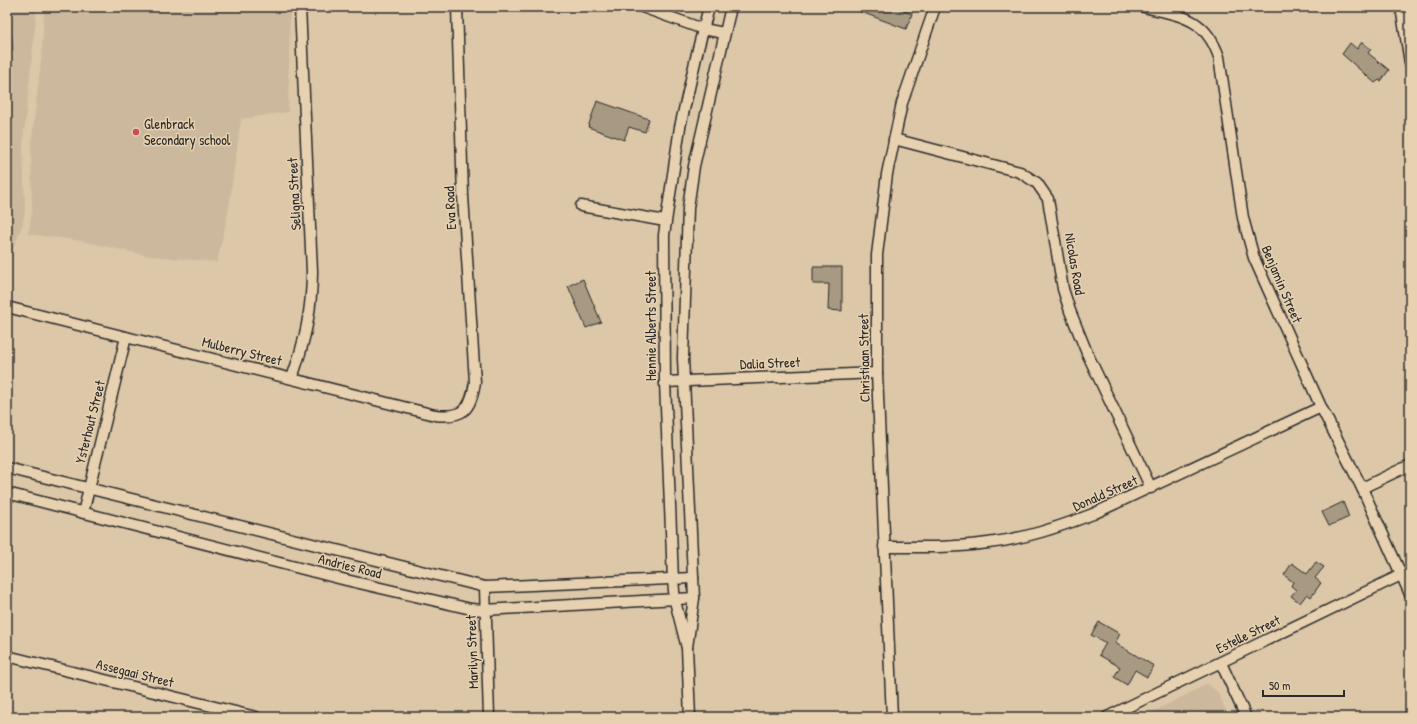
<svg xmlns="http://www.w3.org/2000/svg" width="1417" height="724" font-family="'Patrick Hand',sans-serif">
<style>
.built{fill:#ccb99d}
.green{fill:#bead93;stroke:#746c5f}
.building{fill:#a79982;stroke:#2b2b2b}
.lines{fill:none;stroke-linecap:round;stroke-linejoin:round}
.minor-casing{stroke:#2b2b2b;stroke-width:13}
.minor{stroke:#e7d1b0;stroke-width:10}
.poi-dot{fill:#d1495b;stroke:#e7d1b0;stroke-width:1.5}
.labels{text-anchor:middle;stroke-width:3;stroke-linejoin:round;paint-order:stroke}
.poi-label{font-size:14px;fill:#2b2b2b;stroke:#e7d1b0;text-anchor:start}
.street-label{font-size:14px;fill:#2b2b2b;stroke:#e7d1b0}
</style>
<rect width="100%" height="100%" fill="#dcc7a8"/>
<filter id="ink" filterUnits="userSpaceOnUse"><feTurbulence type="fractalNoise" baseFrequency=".025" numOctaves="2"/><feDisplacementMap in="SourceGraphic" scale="8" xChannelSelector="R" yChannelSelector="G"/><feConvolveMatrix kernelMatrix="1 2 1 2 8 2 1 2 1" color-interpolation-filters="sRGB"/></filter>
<g filter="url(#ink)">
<!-- built -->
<g class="built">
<polygon points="7,7 37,7 23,145 25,210 23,223 7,266"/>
<polygon points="44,7 290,7 288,112 241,119 229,208 217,262 149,256 82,241 28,234 32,213 31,147 42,51"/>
<polygon points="1207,684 1217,691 1229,717 1143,717"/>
</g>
<!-- green -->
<polygon class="green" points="7,14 10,18 13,49 7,61"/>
<!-- building -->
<g class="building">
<polygon points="848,7 894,7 912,14 906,29"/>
<polygon points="1362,42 1371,49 1368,53 1389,70 1381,81 1379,80 1375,83 1342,54 1350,43 1357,49"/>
<polygon points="597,101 649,119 645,132 629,127 624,140 588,127"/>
<polygon points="813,267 842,267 842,311 828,310 829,284 813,284"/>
<polygon points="583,279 601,322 586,328 568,286"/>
<polygon points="1343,502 1349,517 1329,526 1322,512"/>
<polygon points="1316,562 1324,567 1315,578 1321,583 1311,597 1307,594 1300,603 1291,596 1296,590 1291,586 1293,582 1284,575 1292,563 1307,574"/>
<polygon points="1099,622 1120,634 1115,643 1154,666 1147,677 1135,670 1127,685 1114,677 1120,667 1099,655 1106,643 1091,635"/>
</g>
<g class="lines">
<!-- minor casing -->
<g class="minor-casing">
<g id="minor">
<polyline points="642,7 703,29 724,33"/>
<path d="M1144 7C1181 16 1205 17 1219 57L1243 218 1254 258 1321 407 1362 488 1410 594"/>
<polyline points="1401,7 1410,63"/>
<polyline points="894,139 1020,172 1037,183 1048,199 1063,289 1070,311 1087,353 1151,488"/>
<polyline points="581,206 665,221"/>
<path d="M7 307 435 415C463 418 471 410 475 382L463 196 457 7"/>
<path d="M292 378C305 341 312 310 312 271L300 7"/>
<polyline points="665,382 877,373"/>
<polyline points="7,468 485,587 693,578"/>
<polyline points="1362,488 1410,465"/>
<polyline points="7,493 346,580 471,609 484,610 694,598"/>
<polyline points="83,513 126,337"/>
<path d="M884 547C919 547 954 548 988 543 1024 539 1059 527 1093 514L1321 407"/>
<polyline points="485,587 489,717"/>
<polyline points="687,647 694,598 683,358 688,208 694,166 731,7"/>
<polyline points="7,656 256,717"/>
<polyline points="1221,663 1246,717"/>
<polyline points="690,717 687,648 675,601 673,580 665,382 664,235 680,127 698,49 709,7"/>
<polyline points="892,717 877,373 877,255 887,174 902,103 935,7"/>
<polyline points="1107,717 1401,575"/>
</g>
</g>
<!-- minor -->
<use href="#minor" class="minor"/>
</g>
</g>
<!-- markers -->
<circle class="poi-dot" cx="136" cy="132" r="4"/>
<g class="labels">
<!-- poi labels -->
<g class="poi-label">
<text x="144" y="129">Glenbrack<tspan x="144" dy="16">Secondary school</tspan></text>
</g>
<!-- street labels -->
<g class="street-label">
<text transform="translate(294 194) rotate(-93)" y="5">Seligna Street</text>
<text transform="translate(450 208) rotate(-93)" y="5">Eva Road</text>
<text transform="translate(1075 264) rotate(80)" y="5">Nicolas Road</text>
<text transform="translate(1282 284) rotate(67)" y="5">Benjamin Street</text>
<text transform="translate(651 326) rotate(-90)" y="5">Hennie Alberts Street</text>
<text transform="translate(242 351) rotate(14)" y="5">Mulberry Street</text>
<text transform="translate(864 358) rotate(-91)" y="5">Christiaan Street</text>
<text transform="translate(770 363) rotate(-2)" y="5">Dalia Street</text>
<text transform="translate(90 422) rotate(-76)" y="5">Ysterhout Street</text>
<text transform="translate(1105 493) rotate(-24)" y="5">Donald Street</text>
<text transform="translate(350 566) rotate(14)" y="5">Andries Road</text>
<text transform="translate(1248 634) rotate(-26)" y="5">Estelle Street</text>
<text transform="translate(472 652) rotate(-92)" y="5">Marilyn Street</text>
<text transform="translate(135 673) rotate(14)" y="5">Assegaai Street</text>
</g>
</g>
<!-- margin -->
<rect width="1417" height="724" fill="none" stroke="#e7d1b0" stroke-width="24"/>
<rect x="12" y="12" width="1393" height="700" fill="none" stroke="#2b2b2b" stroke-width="1.5" filter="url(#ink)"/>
<!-- scale -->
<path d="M1263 690v6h81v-6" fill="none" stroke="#2b2b2b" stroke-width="2"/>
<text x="1269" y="690" font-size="12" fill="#2b2b2b" stroke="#e7d1b0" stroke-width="3" paint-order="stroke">50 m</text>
</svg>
